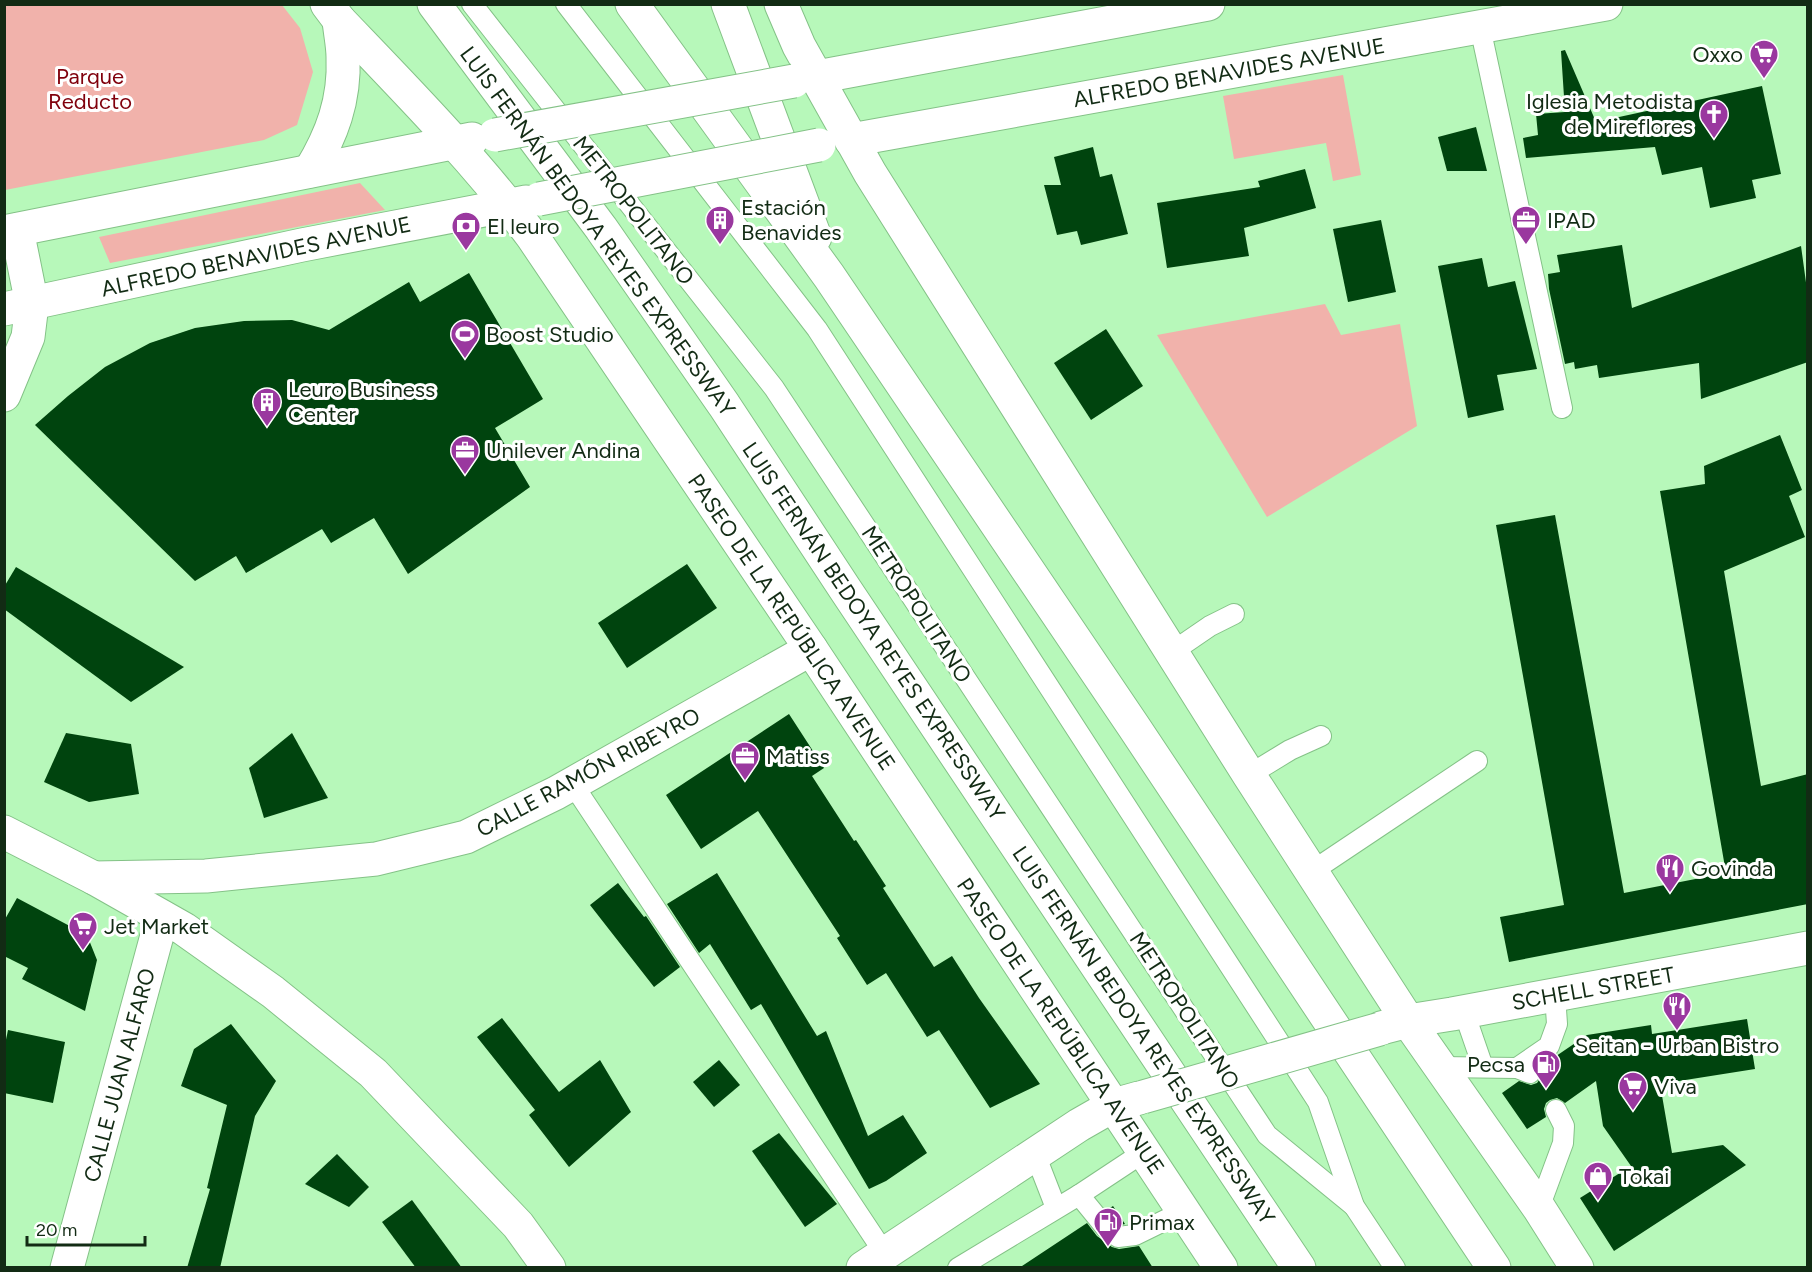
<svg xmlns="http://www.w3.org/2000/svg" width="1812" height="1272" font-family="Figtree,sans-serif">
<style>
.green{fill:#f1b2ab}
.building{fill:#00440e}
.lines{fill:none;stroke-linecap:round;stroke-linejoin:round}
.lane-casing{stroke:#84c287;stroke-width:22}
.street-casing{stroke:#84c287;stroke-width:35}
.secondary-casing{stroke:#84c287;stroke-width:35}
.primary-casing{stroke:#84c287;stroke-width:35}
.highway-casing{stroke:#84c287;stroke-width:35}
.lane{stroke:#fff;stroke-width:20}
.street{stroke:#fff;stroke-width:33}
.secondary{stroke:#fff;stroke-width:33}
.primary{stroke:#fff;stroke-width:33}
.highway{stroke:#fff;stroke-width:33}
.secondary-bridge-casing{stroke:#84c287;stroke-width:35;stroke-linecap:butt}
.primary-bridge-casing{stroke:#84c287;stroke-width:35;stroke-linecap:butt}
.secondary-bridge{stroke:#fff;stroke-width:33}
.primary-bridge{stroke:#fff;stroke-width:33}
.labels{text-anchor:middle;stroke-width:6;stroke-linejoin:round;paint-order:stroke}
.poi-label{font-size:22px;fill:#122b14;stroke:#fff;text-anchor:start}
.street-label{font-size:22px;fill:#122b14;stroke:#fff}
.park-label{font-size:22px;fill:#80000c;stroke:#fff}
</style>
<rect width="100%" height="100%" fill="#b7f8ba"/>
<!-- green -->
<g class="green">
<polygon points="5,4 282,5 300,28 313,72 297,125 264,140 5,190"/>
<polygon points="1343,75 1361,175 1333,181 1326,143 1234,159 1223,96"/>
<polygon points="360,183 385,210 110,263 99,237"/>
<polygon points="1325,304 1341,335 1400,324 1417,426 1267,517 1157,335"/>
</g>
<!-- building -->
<g class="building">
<polygon points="1565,50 1596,122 1762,86 1781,174 1752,180 1756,198 1710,208 1702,167 1662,175 1655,147 1526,158 1523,138 1538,135 1536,114 1565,112 1561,51"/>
<polygon points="1476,127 1487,171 1447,171 1438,137"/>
<polygon points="1093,147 1100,177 1112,174 1128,234 1081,245 1077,231 1057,235 1044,185 1061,185 1054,157"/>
<polygon points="1305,169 1316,208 1244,228 1249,256 1167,268 1157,203 1260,187 1258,181"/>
<polygon points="1381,220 1396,292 1348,302 1333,229"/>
<polygon points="1622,245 1632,308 1801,246 1808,297 1808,362 1701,399 1699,363 1599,378 1597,365 1575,369 1574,362 1565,364 1549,289 1548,274 1560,272 1557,255"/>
<polygon points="1482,258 1488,287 1515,281 1537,369 1497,375 1504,410 1468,418 1438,266"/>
<polygon points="469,273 543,399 495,428 530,487 408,574 374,518 331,543 322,529 246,573 236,556 195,581 35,425 68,396 105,367 150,343 195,328 244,321 292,320 329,330 409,282 420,302"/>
<polygon points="1106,329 1143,386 1091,420 1054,363"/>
<polygon points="1780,435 1802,490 1789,496 1805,537 1724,571 1761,786 1808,774 1808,904 1509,962 1500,917 1564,905 1496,525 1555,515 1624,893 1726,873 1660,491 1705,484 1704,466"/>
<polygon points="687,564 717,608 627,668 598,623"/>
<polygon points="16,567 184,667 131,702 4,609 4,587"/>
<polygon points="789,714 824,768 812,776 854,841 856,840 886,886 883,888 934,967 952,956 979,998 1040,1084 990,1108 939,1030 927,1037 886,973 867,985 837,938 840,936 758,811 701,849 666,795"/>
<polygon points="66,733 131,744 139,794 89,802 44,782"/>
<polygon points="292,733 328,798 264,818 249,768"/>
<polygon points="717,873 817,1036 826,1031 868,1136 903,1115 927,1153 886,1181 869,1189 761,1004 751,1010 710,944 699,953 667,904"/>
<polygon points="618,883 644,917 646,916 680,967 654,987 590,905"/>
<polygon points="17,898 81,932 89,940 97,960 85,1011 22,979 28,968 4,956 4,921"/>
<polygon points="502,1018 559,1092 600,1060 631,1112 569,1167 529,1115 535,1110 477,1037"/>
<polygon points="1747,1019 1755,1069 1660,1084 1672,1153 1723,1145 1746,1165 1614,1251 1580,1198 1631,1166 1603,1126 1596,1081 1565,1103 1557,1098 1550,1100 1546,1103 1544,1109 1546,1117 1527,1129 1502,1093 1519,1081 1531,1085 1537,1083 1541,1077 1540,1067 1587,1035 1651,1025 1652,1034"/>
<polygon points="231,1024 276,1081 255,1116 220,1268 187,1268 210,1189 207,1188 227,1105 181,1086 194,1049"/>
<polygon points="8,1030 65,1042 53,1103 4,1093 4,1049"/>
<polygon points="719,1060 740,1085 714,1107 693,1082"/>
<polygon points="779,1133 837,1204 805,1227 752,1151"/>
<polygon points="337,1154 369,1187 349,1207 305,1184"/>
<polygon points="412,1200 462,1268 416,1268 382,1222"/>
<polygon points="1113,1206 1125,1224 1121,1225 1114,1219 1107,1210"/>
<polygon points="1087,1223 1097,1236 1112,1247 1119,1249 1139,1246 1153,1268 1019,1268"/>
</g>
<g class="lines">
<!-- lane casing -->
<g class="lane-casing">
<g id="lane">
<polyline points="472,4 774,388 1267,1135 1354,1206"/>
<polyline points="566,4 817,329 1318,1102 1354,1206 1395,1268"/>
<polyline points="1480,27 1562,408"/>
<polyline points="1172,652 1210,626 1234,614"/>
<polyline points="1249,775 1290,750 1321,736"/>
<polyline points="572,783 885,1254"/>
<polyline points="1311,872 1477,761"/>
<polyline points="1464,1012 1483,1067"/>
<polyline points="1439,1067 1517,1068 1530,1073"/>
<polyline points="1517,1068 1549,1046 1557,1024 1555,995"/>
<polyline points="1035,1154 1056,1208"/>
<polyline points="1079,1195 1144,1152"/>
<polyline points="1539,1208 1563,1143 1564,1126 1556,1110"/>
<polyline points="958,1268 1079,1195 1106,1228 1118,1237 1135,1235 1184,1211"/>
</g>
</g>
<!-- street casing -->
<g class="street-casing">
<g id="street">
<polyline points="4,832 94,878 184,929 273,992 373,1073 518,1225 549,1268"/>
<polyline points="94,878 206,876 376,859 466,837 556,793 811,649"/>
<polyline points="67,1268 162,917"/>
</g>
</g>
<!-- secondary casing -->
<g class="secondary-casing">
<g id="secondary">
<polyline points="817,77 1208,4"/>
<polyline points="851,140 1606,4"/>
<polyline points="4,395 28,337 32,304 17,230"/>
<polyline points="1381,1028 1408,1021 1452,1014 1808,948"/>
<polyline points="863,1268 1079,1125 1114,1105 1139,1098"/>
</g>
</g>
<!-- primary casing -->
<g class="primary-casing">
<g id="primary">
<path d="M327 4 339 20C406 90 474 159 532 236L811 649 1221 1268"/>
<polyline points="781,4 799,46 870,173 1249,775 1408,1021 1539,1208 1577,1268"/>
<path d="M310 171C332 135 345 100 343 57 343 45 340 32 339 20"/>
<polyline points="4,232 472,139"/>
<polyline points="4,309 302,245 526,202"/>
</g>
</g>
<!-- highway casing -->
<g class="highway-casing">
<g id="highway">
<polyline points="434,4 601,228 724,405 845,589 1299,1268"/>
<polyline points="632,4 829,276 1134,727 1494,1268"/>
<polyline points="728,4 815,237"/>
</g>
</g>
<!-- lane -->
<use href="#lane" class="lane"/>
<!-- street -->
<use href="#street" class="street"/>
<!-- secondary -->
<use href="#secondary" class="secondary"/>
<!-- primary -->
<use href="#primary" class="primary"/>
<!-- highway -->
<use href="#highway" class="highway"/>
<!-- secondary-bridge casing -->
<g class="secondary-bridge-casing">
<polyline id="secondary-bridge" points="1143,1097 1380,1029"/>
</g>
<!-- primary-bridge casing -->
<g class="primary-bridge-casing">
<g id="primary-bridge">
<polyline points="495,135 794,81"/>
<polyline points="539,199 819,145"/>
</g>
</g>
<!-- secondary-bridge -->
<use href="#secondary-bridge" class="secondary-bridge"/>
<!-- primary-bridge -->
<use href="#primary-bridge" class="primary-bridge"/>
</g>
<!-- icons -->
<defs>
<g id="supermarket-pin" transform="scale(1.5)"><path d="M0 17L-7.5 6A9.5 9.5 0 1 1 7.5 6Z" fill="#9a389f" stroke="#fff"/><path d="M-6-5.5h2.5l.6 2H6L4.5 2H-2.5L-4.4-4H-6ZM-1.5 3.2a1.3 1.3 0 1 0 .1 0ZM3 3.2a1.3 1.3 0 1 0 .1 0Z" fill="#fff"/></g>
<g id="church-pin" transform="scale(1.5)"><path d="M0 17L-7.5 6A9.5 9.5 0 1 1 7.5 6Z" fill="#9a389f" stroke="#fff"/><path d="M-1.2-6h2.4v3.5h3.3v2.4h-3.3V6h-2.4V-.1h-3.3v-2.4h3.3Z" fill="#fff"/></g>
<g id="building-pin" transform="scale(1.5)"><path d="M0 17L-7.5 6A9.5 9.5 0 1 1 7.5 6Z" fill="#9a389f" stroke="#fff"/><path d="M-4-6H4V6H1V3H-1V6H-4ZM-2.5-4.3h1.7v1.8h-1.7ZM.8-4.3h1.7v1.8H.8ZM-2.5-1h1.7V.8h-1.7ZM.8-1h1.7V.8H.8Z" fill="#fff"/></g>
<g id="office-pin" transform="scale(1.5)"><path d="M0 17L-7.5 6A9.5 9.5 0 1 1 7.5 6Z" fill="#9a389f" stroke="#fff"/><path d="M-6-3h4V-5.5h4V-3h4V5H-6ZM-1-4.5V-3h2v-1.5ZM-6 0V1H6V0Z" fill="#fff"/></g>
<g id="bank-pin" transform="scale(1.5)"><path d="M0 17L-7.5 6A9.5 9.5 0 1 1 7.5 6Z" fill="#9a389f" stroke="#fff"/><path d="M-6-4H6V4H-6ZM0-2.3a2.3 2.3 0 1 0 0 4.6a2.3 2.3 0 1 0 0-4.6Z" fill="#fff"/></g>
<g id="stadium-pin" transform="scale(1.5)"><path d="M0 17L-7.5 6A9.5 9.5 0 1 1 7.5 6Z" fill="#9a389f" stroke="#fff"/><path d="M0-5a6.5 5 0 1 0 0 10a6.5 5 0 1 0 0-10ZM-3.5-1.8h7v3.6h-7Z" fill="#fff"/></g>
<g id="restaurant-pin" transform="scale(1.5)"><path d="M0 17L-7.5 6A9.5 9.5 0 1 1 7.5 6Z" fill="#9a389f" stroke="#fff"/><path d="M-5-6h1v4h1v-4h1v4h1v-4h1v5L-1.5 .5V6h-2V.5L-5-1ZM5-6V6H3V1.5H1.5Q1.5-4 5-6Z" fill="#fff"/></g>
<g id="fuel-pin" transform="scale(1.5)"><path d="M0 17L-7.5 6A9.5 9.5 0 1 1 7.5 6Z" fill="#9a389f" stroke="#fff"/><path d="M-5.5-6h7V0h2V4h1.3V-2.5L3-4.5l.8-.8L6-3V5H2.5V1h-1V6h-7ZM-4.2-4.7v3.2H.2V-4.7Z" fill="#fff"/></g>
<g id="shop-pin" transform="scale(1.5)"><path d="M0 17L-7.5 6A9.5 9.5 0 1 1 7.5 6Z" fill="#9a389f" stroke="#fff"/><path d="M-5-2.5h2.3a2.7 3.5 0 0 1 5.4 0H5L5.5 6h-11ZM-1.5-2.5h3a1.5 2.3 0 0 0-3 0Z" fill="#fff"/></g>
</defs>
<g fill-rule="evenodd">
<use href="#supermarket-pin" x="1764" y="54"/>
<use href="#church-pin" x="1714" y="114"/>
<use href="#building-pin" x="720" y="220"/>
<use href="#office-pin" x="1526" y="220"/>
<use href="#bank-pin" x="466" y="226"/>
<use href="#stadium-pin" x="465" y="334"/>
<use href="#building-pin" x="267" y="402"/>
<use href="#office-pin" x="465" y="450"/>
<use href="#office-pin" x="745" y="756"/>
<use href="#restaurant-pin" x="1670" y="868"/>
<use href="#supermarket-pin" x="83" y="926"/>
<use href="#restaurant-pin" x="1677" y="1006"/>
<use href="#fuel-pin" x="1546" y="1064"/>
<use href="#supermarket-pin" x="1633" y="1086"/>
<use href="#shop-pin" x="1598" y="1176"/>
<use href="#fuel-pin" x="1108" y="1222"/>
</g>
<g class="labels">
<!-- poi labels -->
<g class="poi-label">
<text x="1743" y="62" text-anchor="end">Oxxo</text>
<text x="1693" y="109" text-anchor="end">Iglesia Metodista<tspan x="1693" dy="25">de Mireflores</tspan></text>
<text x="741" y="215">Estación<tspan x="741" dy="25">Benavides</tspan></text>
<text x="1547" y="228">IPAD</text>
<text x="487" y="234">El leuro</text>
<text x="486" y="342">Boost Studio</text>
<text x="288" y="397">Leuro Business<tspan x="288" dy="25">Center</tspan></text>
<text x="486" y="458">Unilever Andina</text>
<text x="766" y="764">Matiss</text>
<text x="1691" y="876">Govinda</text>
<text x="104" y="934">Jet Market</text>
<text x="1677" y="1053" text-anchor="middle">Seitan - Urban Bistro</text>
<text x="1525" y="1072" text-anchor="end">Pecsa</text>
<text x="1654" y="1094">Viva</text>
<text x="1619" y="1184">Tokai</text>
<text x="1129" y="1230">Primax</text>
</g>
<!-- street labels -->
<g class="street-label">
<text transform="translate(1229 72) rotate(-10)" y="8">ALFREDO BENAVIDES AVENUE</text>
<text transform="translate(634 210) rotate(52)" y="8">METROPOLITANO</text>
<text transform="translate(598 231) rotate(54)" y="8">LUIS FERNÁN BEDOYA REYES EXPRESSWAY</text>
<text transform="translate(256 256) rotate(-12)" y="8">ALFREDO BENAVIDES AVENUE</text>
<text transform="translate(917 604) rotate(57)" y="8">METROPOLITANO</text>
<text transform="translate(792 622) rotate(56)" y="8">PASEO DE LA REPÚBLICA AVENUE</text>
<text transform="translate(874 631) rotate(56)" y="8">LUIS FERNÁN BEDOYA REYES EXPRESSWAY</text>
<text transform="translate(588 772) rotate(-28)" y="8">CALLE RAMÓN RIBEYRO</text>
<text transform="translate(1593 988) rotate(-10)" y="8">SCHELL STREET</text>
<text transform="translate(1185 1010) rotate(57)" y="8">METROPOLITANO</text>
<text transform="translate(1061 1026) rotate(56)" y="8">PASEO DE LA REPÚBLICA AVENUE</text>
<text transform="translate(1144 1035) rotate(56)" y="8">LUIS FERNÁN BEDOYA REYES EXPRESSWAY</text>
<text transform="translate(119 1075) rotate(-75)" y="8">CALLE JUAN ALFARO</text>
</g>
<!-- park labels -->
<g class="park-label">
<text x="90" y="84">Parque<tspan x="90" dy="25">Reducto</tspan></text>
</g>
</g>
<!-- border -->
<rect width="1812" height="1272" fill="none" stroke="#122b14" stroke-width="12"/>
<!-- scale -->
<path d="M27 1236v9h118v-9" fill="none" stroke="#122b14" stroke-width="3"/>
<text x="36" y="1236" font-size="18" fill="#122b14" stroke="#ffffff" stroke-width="4.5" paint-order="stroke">20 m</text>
</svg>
